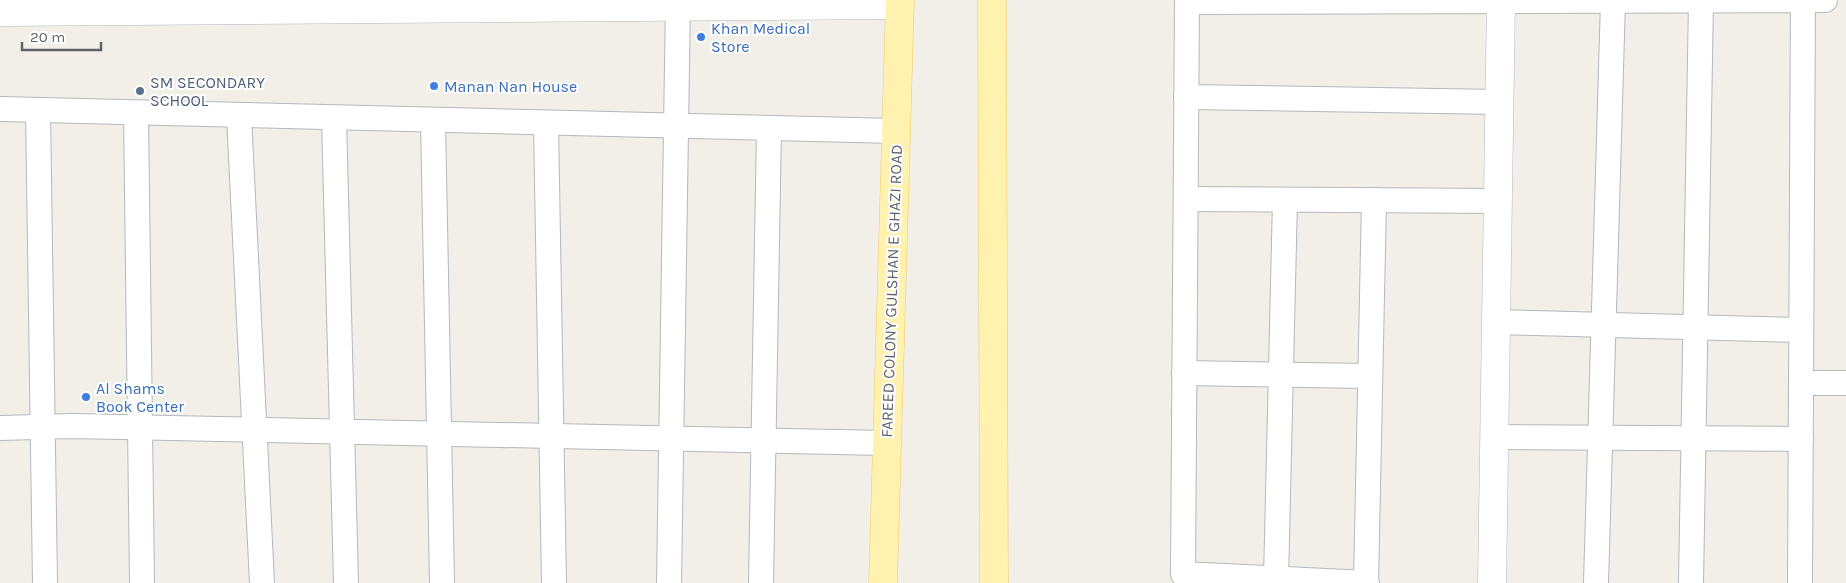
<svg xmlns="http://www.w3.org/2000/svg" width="1846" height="583" font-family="Karla,sans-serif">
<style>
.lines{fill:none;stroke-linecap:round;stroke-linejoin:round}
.minor-casing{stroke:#b5b8bc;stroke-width:26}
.tertiary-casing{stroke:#b5b8bc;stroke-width:29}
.primary-casing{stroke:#f2c960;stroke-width:29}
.minor{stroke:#fff;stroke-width:24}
.tertiary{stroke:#fff;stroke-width:28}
.primary{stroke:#fff2af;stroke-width:28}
.shop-dot{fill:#3f7fe0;stroke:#fff;stroke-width:2}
.service-dot{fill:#5c6f8a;stroke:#fff;stroke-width:2}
.labels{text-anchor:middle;stroke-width:4;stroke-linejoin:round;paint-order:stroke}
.shop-label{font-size:16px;fill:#366cbe;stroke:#fff;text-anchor:start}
.service-label{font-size:16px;fill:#4e5e75;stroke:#fff;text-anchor:start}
.street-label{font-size:16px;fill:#5f6368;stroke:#fff}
</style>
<rect width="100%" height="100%" fill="#f1efe8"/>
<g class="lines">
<!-- minor casing -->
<g class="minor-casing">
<g id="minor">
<polyline points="1186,97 1500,102"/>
<polyline points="0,109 896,131"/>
<polyline points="38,110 45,583"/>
<polyline points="136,113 142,583"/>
<polyline points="239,116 262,583"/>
<polyline points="334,118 346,583"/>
<polyline points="433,120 442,583"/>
<polyline points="546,124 554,583"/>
<polyline points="1186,199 1498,201"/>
<polyline points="1496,322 1801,330"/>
<polyline points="1184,373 1370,376"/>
<polyline points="1801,383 1846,383"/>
<polyline points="0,428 73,426 886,443"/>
<polyline points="1494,437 1801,439"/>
<polyline points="1276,579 1285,200"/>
<polyline points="669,583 678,0"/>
<polyline points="761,583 769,128"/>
<polyline points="1366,583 1374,200"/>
<polyline points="1367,583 1183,574 1187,2 1825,0"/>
<polyline points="1596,583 1613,1"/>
<polyline points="1691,583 1701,0"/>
<polyline points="1800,583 1803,0"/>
</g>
</g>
<!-- tertiary casing -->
<g class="tertiary-casing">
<g id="tertiary">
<polyline points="0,12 900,5"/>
<polyline points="1492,583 1501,0"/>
</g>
</g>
<!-- primary casing -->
<g class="primary-casing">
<g id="primary">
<polyline points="992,0 994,583"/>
<polyline points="883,583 900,0"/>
</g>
</g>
<!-- minor -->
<use href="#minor" class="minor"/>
<!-- tertiary -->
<use href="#tertiary" class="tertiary"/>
<!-- primary -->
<use href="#primary" class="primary"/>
</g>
<!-- markers -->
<g class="shop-dot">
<circle cx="701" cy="37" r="5"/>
<circle cx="434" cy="86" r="5"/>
<circle cx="86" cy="397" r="5"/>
</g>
<circle class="service-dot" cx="140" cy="91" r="5"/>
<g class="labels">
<!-- shop labels -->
<g class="shop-label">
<text x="711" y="34">Khan Medical<tspan x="711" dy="18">Store</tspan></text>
<text x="444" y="92">Manan Nan House</text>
<text x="96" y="394">Al Shams<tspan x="96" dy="18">Book Center</tspan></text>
</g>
<!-- service labels -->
<g class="service-label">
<text x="150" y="88">SM SECONDARY<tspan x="150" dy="18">SCHOOL</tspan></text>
</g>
<!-- street labels -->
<g class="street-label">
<text transform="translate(891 291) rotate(-88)" y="6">FAREED COLONY GULSHAN E GHAZI ROAD</text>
</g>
</g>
<!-- scale -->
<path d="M22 42v8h79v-8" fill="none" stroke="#5f6368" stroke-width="2.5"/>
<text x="30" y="42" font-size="15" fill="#5f6368" stroke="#ffffff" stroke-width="4" paint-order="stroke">20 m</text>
</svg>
